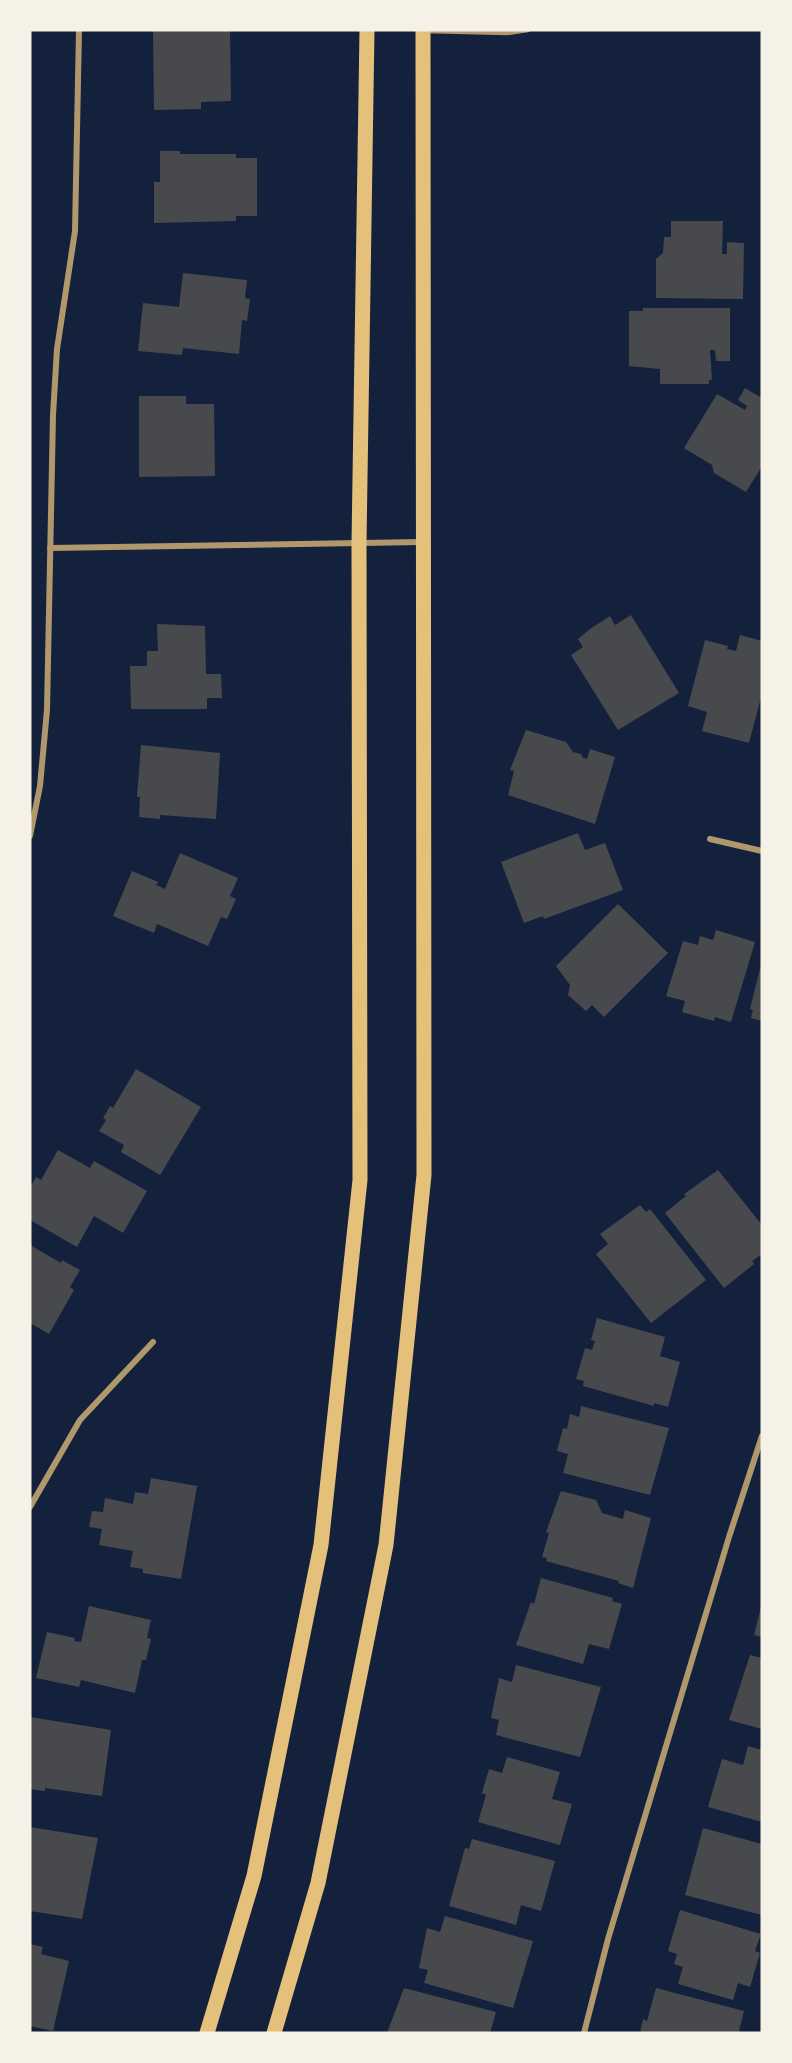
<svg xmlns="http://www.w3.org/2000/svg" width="792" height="2063" font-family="Roboto,sans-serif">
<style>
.building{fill:#48494c}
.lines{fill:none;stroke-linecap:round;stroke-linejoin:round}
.service{stroke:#b1986c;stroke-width:4.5}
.minor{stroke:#b1986c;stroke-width:6}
.primary{stroke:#e5c07b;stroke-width:15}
</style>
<rect width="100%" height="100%" fill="#14213d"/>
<!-- building -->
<g class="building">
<polygon points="230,30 231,101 201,102 201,109 154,110 153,31"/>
<polygon points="160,151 180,151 180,154 236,154 236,158 257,158 257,216 236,216 236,221 154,223 154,182 160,182"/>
<polygon points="671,221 723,221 722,254 727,254 727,242 744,243 743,299 656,298 656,259 663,253 664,237 671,237"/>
<polygon points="183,273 247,280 245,298 250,299 247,321 242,320 239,354 183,348 182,355 138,351 143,303 179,307"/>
<polygon points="643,308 730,308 730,361 716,361 715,350 710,350 712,380 709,380 709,384 660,384 660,369 629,366 629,311 643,311"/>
<polygon points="745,388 762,398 762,466 746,492 714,473 712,465 684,448 717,394 745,410 747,406 738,400"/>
<polygon points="139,396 186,396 186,404 214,404 215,476 139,477"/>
<polygon points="631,615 679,693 618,730 571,655 583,647 578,639 590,629 610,616 615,625"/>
<polygon points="157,624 205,626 206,674 221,674 222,698 207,698 207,709 131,709 130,666 147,666 147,651 158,651"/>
<polygon points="740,635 762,641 762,694 749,743 702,731 707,712 688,706 705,640 728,646 727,649 736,651"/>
<polygon points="526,730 566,742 573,752 581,754 583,758 587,759 590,749 615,757 595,824 508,795 514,771 510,770"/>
<polygon points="141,745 220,753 216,819 160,815 160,819 139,817 140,797 137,797"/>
<polygon points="578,833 585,850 605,843 623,890 544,919 543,916 524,923 501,862"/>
<polygon points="180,853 238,878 230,896 236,899 227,919 221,917 208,946 157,924 154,933 113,916 132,871 158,882 156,885 165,889"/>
<polygon points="618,904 668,953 604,1017 592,1005 586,1011 568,995 570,985 556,966"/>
<polygon points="716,930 755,942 731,1022 715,1017 714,1021 682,1012 685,1001 666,996 683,941 698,945 700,936 713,940"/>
<polygon points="762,961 762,1021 751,1018 753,1010 750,1009"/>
<polygon points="136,1069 201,1107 160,1175 121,1152 124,1145 99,1131 106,1120 103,1118 110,1106 113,1108"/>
<polygon points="58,1150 90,1168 94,1161 147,1191 123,1233 94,1216 77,1247 30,1220 30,1188 36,1177 41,1180"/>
<polygon points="718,1170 762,1225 762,1254 752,1261 754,1264 724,1288 665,1213 686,1196 684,1194"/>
<polygon points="640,1205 646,1212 650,1209 706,1280 651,1323 596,1254 608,1244 600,1234"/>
<polygon points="30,1245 61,1263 62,1260 80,1270 70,1287 74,1290 49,1334 30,1323"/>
<polygon points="597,1318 665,1337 660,1356 680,1362 668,1407 654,1403 654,1406 583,1386 584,1381 576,1379 585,1348 592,1350 595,1341 591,1340"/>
<polygon points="581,1406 669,1428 650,1495 563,1473 568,1454 557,1451 563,1428 567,1429 570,1414 579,1417"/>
<polygon points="151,1478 197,1486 181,1579 143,1573 143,1569 130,1567 133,1551 99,1545 102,1529 89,1527 92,1511 103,1512 105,1498 133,1504 135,1492 148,1494"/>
<polygon points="561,1491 596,1500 602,1513 623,1519 625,1510 651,1518 633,1588 618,1583 619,1581 546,1561 547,1558 542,1557 549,1533 546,1532"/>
<polygon points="541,1578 613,1598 612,1601 622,1604 609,1649 589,1644 583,1664 516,1645 531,1602 534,1604"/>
<polygon points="89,1606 151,1620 147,1638 151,1639 146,1660 142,1660 135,1693 81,1680 79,1687 36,1678 47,1632 75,1638 74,1641 81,1642"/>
<polygon points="761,1607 762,1607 762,1637 754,1635"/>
<polygon points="750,1655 762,1658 762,1729 729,1720"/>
<polygon points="516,1665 601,1687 580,1757 496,1735 499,1720 491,1718 499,1678 512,1682"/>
<polygon points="30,1717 111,1730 102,1796 45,1788 45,1791 30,1789"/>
<polygon points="748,1746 762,1750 762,1822 708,1807 722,1759 743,1765"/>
<polygon points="507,1757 560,1772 552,1799 572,1804 560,1845 478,1822 486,1795 482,1793 489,1769 502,1773"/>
<polygon points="30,1827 98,1838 82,1919 30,1911"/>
<polygon points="703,1828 762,1844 762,1915 685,1895"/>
<polygon points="472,1839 555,1861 541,1911 521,1905 516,1925 449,1906 465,1848 469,1849"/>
<polygon points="680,1910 761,1934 755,1951 760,1953 750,1987 738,1983 733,2000 678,1984 683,1967 674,1964 677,1954 668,1951"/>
<polygon points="445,1916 533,1941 513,2008 424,1983 428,1970 419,1968 427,1928 440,1932"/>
<polygon points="30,1944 43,1947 41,1954 69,1961 53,2031 30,2026"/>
<polygon points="404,1988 496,2012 490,2033 387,2033"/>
<polygon points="656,1988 744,2011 739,2031 745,2033 640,2033 643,2019 647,2021"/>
</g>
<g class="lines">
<!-- service -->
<polyline class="service" points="426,31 507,33 528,30"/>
<!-- minor -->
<g class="minor">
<polyline points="50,548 422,542"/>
<polyline points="30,836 40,786 47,710 53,415 57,349 75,231 79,30"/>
<polyline points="710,839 762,851"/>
<polyline points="30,1507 80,1420 153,1342"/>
<polyline points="584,2033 608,1939 729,1537 762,1436"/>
</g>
<!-- primary -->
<g class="primary">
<polyline points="207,2033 254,1876 321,1545 360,1180 359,543 367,30"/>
<polyline points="274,2033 318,1883 386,1545 424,1175 423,30"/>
</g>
</g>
<!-- border -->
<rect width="792" height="2063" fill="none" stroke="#f6f1e7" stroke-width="63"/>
</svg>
